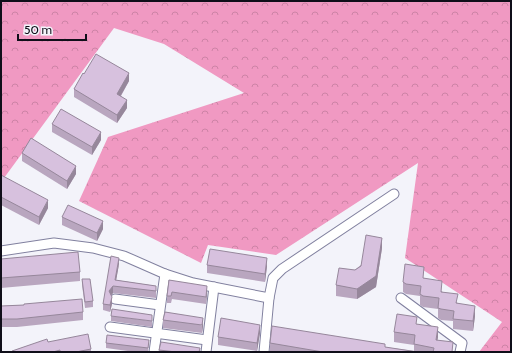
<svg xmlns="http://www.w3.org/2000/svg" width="512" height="353" font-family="Cabin,sans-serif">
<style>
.forest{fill:url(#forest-crowns)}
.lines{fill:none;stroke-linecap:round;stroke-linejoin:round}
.minor-casing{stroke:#81809f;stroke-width:11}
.minor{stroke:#fff;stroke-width:9}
.wall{fill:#b9a6bf}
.shaded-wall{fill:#96879b}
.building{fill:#d7c1de;stroke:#96879b}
</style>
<defs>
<pattern id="forest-crowns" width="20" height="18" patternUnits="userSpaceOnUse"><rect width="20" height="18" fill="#f099c2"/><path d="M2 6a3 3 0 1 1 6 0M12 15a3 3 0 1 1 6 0" fill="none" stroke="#cd83a6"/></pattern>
</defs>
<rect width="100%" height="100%" fill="#f3f3fa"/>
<!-- forest -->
<polygon class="forest" points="1,1 511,1 511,352 479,352 502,322 405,258 418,163 276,255 208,245 201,263 79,201 108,137 244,93 164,44 114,28 4,178 1,177"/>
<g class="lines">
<!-- minor casing -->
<g class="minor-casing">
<g id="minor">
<polyline points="1,251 54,243 93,248 124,256 165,274 193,283 269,298 273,278 282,269 394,194"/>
<polyline points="401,298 462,343 460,352"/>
<polyline points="115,299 160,305"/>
<polyline points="110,327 207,340"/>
<polyline points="154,352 165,274"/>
<polyline points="206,352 214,287"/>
<polyline points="264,352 269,298"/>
</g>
</g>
<!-- minor -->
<use href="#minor" class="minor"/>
</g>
<!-- wall -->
<g class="wall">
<polygon points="84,74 129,81 121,96 127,108 117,123 74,97 74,89"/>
<polygon points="52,124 101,140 92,155 52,132"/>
<polygon points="22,153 76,174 67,189 22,161"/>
<polygon points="1,175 48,208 39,225 1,205"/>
<polygon points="62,217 103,229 97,241 62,225"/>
<polygon points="382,248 376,287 357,299 336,296 336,285"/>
<polygon points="1,259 80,272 80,281 1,288"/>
<polygon points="119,264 116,280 156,286 156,298 113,293 111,296 112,304 110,312 103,310 103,304"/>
<polygon points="207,265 267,266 265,282 207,273"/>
<polygon points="424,278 475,316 473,331 453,329 453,321 441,320 438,318 438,309 423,307 420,305 420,296 406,294 403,292 403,282"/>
<polygon points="82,279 93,301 93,307 85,308 82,285"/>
<polygon points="169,280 207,293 206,304 172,299 171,303 167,303 167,296"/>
<polygon points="24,305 83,312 83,320 17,327 1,327 1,306"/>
<polygon points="165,312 203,326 202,333 163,328 163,320"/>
<polygon points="111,316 152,321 152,327 111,321"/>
<polygon points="417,324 438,337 437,340 453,352 275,352 270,351 270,343 385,347 414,351 414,345 394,342 394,332"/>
<polygon points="260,333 257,351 218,345 218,337"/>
<polygon points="149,340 148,352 135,352 106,348 106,343"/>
<polygon points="48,342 91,349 91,352 12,352 12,351"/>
<polygon points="159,350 200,352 159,352"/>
</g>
<!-- shaded-wall -->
<g class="shaded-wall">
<polygon points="129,73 129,81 117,102 117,94"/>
<polygon points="127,100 127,108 117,123 117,115"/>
<polygon points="101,132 101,140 92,155 92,147"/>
<polygon points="76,166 76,174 67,189 67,181"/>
<polygon points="48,200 48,208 39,225 39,217"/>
<polygon points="103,221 103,229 97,241 97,233"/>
<polygon points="382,238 382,248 376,287 357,299 357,289"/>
<polygon points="119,258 119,264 115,287 115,280"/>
<polygon points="267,258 267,266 265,282 265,274"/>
<polygon points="113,286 113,293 109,298 109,291"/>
<polygon points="207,286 207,293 206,304 206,297"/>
<polygon points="112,297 112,304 110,312 110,305"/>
<polygon points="475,306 475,316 473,331 473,321"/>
<polygon points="203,318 203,326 202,333 202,325"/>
<polygon points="260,325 260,333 257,351 257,343"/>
<polygon points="438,327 438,337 436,350 436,340"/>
</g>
<!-- building -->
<g class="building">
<polygon points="96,54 129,73 117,94 127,100 117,115 74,89 83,73 84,74"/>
<polygon points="61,109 101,132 92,147 52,124"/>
<polygon points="31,138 76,166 67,181 22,153"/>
<polygon points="1,175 48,200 39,217 1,197"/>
<polygon points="68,205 103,221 97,233 62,217"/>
<polygon points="366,235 382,238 376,276 357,289 336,285 339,268 355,270 361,266"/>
<polygon points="210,249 267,258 265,274 207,265"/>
<polygon points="78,252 80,272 1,278 1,259"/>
<polygon points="111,256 119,258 115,280 156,286 156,291 113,286 109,291 112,297 110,305 103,304"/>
<polygon points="405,264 424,267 423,278 442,281 441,292 458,294 456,303 475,306 473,321 453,319 454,311 441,309 438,308 439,298 423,296 420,294 421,286 406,284 403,282"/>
<polygon points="82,279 90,279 93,301 85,302"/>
<polygon points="169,280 207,286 206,297 172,292 171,296 167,296"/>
<polygon points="82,299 83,312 17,319 1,319 1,306 24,305 24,304"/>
<polygon points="112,309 152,315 152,321 111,316"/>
<polygon points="165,312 203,318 202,325 163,320"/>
<polygon points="397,314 417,317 416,324 438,327 436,340 453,342 452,352 433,352 434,348 414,344 415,335 394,332"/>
<polygon points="221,318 260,325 257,343 218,337"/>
<polygon points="272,326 385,344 385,347 418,352 323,352 270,343"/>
<polygon points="88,334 91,349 76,352 60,352 60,350 53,352 12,352 12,351 47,339 48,342"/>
<polygon points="107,335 149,340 148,348 106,343"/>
<polygon points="161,342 200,348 199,352 176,352 159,350"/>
</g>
<!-- border -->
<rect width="512" height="353" fill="none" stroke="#0f0e19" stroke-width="4"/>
<!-- scale -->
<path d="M18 34v6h68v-6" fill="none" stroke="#0f0e19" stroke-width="2"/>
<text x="24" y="34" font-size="12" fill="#0f0e19" stroke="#f3f3fa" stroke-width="3" paint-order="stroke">50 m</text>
</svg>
